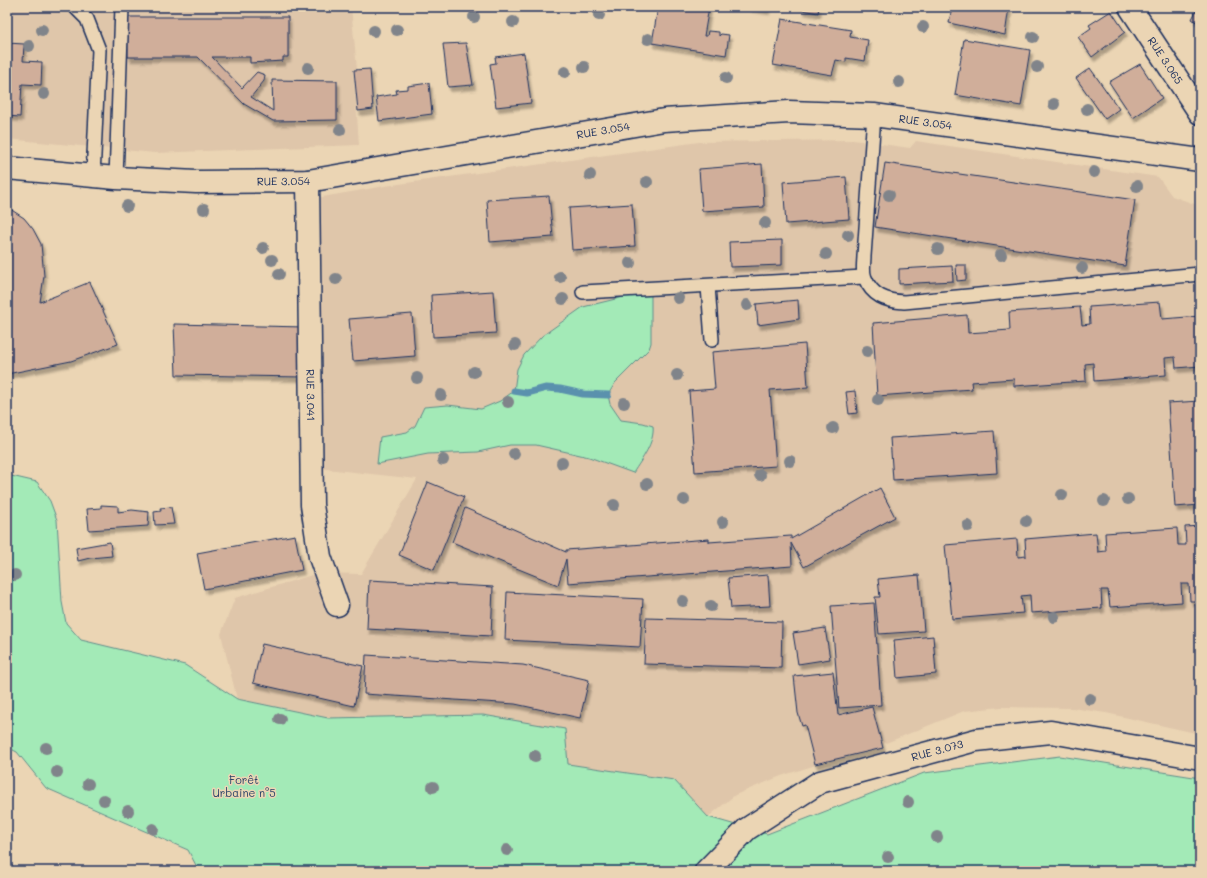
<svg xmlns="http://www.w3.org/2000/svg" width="1207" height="878" font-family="Mali,sans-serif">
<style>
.built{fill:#dfc6aa}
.green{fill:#a3eab7;stroke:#5f8c8a}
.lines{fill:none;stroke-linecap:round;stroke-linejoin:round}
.stream{stroke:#5a91ad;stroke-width:7}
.building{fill:#d0ae9a;stroke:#1b2f5e;filter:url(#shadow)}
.service-casing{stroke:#1b2f5e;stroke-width:16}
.minor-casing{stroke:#1b2f5e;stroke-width:25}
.tertiary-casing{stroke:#1b2f5e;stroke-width:25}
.service{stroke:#ebd5b4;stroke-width:13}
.minor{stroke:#ebd5b4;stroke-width:22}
.tertiary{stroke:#ebd5b4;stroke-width:22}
.tree{fill:#80848a}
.labels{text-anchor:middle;stroke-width:3;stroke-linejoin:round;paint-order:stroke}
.street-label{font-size:11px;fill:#1b2f5e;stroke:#ebd5b4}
.park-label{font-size:11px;fill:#294267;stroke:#ebd5b4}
</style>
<defs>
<filter id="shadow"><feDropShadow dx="2.5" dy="4.5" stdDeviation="1" flood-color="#0004"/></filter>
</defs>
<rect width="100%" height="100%" fill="#ebd5b4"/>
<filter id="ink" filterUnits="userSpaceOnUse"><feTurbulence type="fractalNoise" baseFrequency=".025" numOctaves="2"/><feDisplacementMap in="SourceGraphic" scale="8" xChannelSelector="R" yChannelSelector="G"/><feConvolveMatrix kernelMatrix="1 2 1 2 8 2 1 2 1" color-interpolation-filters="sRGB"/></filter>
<g filter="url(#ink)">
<!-- built -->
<g class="built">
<polygon points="7,7 351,7 357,69 354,70 359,145 155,153 7,139"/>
<polygon points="853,140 910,148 916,141 1158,177 1172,196 1200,206 1200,734 1106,713 1072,708 1001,707 964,711 886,743 781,776 735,795 708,817 674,780 568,764 483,715 328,718 237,699 221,634 235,598 319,573 361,574 417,479 317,468 311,199 385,186 699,142"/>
</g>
<!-- green -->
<g class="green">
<path d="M644 292 651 293V343L649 349 615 383 608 395 610 404 621 420 643 423 653 426C655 442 642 459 633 473L589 457 536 445H510L478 452 428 454 377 464 380 437 407 432 415 426 424 407 448 405 481 409 500 401 514 391 517 369 524 355 542 336 583 307Z"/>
<polygon points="7,475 37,482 50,501 57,520 62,602 66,623 81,640 185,665 237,699 328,718 483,715 565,729 568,764 674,780 708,817 767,834 924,773 1060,756 1200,778 1200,871 199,871 188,850 46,788 17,752 7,747"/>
</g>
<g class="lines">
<!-- stream -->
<polyline class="stream" points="514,391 527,393 546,388 560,389 583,394 608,395"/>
</g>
<!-- building -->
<g class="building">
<polygon points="658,7 709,7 704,36 707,36 708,31 719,32 719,36 721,34 729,35 726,55 652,43"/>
<polygon points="749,7 767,7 767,10"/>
<polygon points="803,7 819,7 818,13 802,10"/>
<polygon points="952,7 1009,7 1005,35 949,23"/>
<polygon points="1198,7 1200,7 1200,43 1198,42 1199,24 1192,19"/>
<polygon points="1111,11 1125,32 1092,57 1078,37 1091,28 1089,25"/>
<polygon points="127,17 288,17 288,57 283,57 283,61 250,63 250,57 212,57 242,88 257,72 265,75 264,81 251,97 273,111 272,80 337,81 337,120 273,121 244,104 198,57 128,57"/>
<polygon points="782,19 851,30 850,37 868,40 865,61 846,58 846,62 836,60 832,75 773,65"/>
<polygon points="964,39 1030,50 1021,106 955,95"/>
<polygon points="7,43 24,44 23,61 42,62 41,85 22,84 20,117 7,116"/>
<polygon points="466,43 473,85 448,87 443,44"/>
<polygon points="524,53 531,103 496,107 490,64 496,63 495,57"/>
<polygon points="1140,64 1162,98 1133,118 1109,82"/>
<polygon points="1090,68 1119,109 1105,119 1076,78"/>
<polygon points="370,69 373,109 358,111 354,70"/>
<polygon points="429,83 432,114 379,121 376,97 397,94 396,90 408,89 408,86"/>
<polygon points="885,163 1135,200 1125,266 875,227"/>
<polygon points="762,164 764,207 702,211 699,169"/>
<polygon points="846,177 849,219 786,224 783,182"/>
<polygon points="549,196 553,237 490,242 487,200"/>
<polygon points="632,204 635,246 572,250 569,208"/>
<polygon points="7,207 24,218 33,229 41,244 44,276 40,302 90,282 118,344 71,361 7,374"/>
<polygon points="782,240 782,265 730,267 729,242"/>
<polygon points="956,265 966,265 966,280 957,281"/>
<polygon points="952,266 953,281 899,284 899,269"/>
<polygon points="493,291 496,333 433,337 431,295"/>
<polygon points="798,300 799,319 758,325 756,304"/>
<polygon points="1160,302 1162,319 1200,316 1200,366 1176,368 1175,357 1165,358 1166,375 1094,381 1093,363 1085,364 1086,381 1014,386 1014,379 971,382 972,389 877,396 873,323 967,315 968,333 1010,330 1009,312 1080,307 1082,325 1090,324 1089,307"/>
<polygon points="412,314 415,356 353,361 349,319"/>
<polygon points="174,324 304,327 303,377 176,375"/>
<polygon points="805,344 808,387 770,390 776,466 695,472 689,391 715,389 712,352"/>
<polygon points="855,391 857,413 849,414 846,392"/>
<polygon points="1200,401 1200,505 1175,507 1168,403"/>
<polygon points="994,431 997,473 893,480 890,438"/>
<polygon points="428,482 464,497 434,570 399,555"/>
<polygon points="880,488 895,517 804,567 791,543 792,566 568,583 566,559 558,585 452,542 465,508 566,552 566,550 709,539 709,542 791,536 791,539"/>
<polygon points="101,505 118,506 118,512 132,510 149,512 148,526 89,530 87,509 101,508"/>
<polygon points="171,507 174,524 155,525 154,512 161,511 160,508"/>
<polygon points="1200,526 1200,601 1190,601 1189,584 1181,584 1182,602 1110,607 1108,590 1101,590 1102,608 1031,613 1030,595 1021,596 1023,613 952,619 945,545 1017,539 1018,557 1026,556 1025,539 1096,533 1098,552 1106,551 1105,533 1177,528 1178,545 1186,545 1185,527"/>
<polygon points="295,535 302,570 204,589 197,553"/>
<polygon points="110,542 112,556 90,558 78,561 76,548"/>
<polygon points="768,575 770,606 731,608 728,578"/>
<polygon points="919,575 924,631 879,634 875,597 880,597 878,579"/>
<polygon points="369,580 493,587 491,636 367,629"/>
<polygon points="507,592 643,599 640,647 505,640"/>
<polygon points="874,603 881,705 839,708 831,606"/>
<polygon points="646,618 782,622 781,668 644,664"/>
<polygon points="825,628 830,659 798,664 793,633"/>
<polygon points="933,636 936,674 897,678 894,640"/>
<polygon points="262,644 363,666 354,706 253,683"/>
<polygon points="366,655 523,665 589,680 580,718 515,704 364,694"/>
<polygon points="833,672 838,715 872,707 883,748 815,764 805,725 802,726 798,713 794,676"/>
</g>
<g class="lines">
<!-- service casing -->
<g class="service-casing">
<g id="service">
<polyline points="75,7 87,19 99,50 93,176"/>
<path d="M874 115 864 256C864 262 862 272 865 278 872 296 886 301 904 302L1200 274"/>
<polyline points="116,178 122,7"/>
<polyline points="708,286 712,340"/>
<polyline points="583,292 864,277"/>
</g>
</g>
<!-- minor casing -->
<g class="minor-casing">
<g id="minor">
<path id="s1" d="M1130 7 1200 113"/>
<path id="s2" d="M308 181 312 505 320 557 337 605"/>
<path id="s3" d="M706 871 747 829 820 782 976 740 1051 732 1200 758"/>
</g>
</g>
<!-- tertiary casing -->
<g class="tertiary-casing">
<g id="tertiary">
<path id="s4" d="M7 168 116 178 196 182 308 181 664 120 789 112 874 115 1200 160"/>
</g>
</g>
<!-- service -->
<use href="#service" class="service"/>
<!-- minor -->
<use href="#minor" class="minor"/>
<!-- tertiary -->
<use href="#tertiary" class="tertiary"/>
</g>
<!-- trees -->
<g class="tree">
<circle cx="599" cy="15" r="6"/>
<circle cx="474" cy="17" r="6"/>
<circle cx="513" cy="22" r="6"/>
<circle cx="923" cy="27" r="6"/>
<circle cx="42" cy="30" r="6"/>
<circle cx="397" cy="30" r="6"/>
<circle cx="374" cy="31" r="6"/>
<circle cx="1033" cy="37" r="6"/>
<circle cx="648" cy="39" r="6"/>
<circle cx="29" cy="46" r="6"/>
<circle cx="584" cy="67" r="6"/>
<circle cx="1037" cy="67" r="6"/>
<circle cx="308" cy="68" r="6"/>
<circle cx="565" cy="72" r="6"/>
<circle cx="726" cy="78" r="6"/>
<circle cx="899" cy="82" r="6"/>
<circle cx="44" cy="94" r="6"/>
<circle cx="1054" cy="104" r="6"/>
<circle cx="1087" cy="109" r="6"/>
<circle cx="340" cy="130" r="6"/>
<circle cx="1094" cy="172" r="6"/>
<circle cx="590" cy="175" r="6"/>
<circle cx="647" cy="182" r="6"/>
<circle cx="1137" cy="186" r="6"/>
<circle cx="889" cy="195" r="6"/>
<circle cx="127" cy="206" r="6"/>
<circle cx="204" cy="209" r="6"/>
<circle cx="765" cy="223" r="6"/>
<circle cx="848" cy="235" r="6"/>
<circle cx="263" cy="248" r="6"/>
<circle cx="938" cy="249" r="6"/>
<circle cx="826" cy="254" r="6"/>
<circle cx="1001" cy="255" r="6"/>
<circle cx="272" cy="260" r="6"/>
<circle cx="630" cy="263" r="6"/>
<circle cx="1082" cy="268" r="6"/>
<circle cx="279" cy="274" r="6"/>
<circle cx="560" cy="277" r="6"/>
<circle cx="336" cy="279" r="6"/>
<circle cx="678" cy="298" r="6"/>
<circle cx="563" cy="299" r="6"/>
<circle cx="747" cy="305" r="6"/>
<circle cx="515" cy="345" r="6"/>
<circle cx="867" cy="351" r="6"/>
<circle cx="474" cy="372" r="6"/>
<circle cx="677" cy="375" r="6"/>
<circle cx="417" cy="378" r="6"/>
<circle cx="441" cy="395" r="6"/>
<circle cx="878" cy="400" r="6"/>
<circle cx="508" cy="402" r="6"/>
<circle cx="624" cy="403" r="6"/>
<circle cx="833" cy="428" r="6"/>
<circle cx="514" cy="454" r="6"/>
<circle cx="443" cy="460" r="6"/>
<circle cx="790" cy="461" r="6"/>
<circle cx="562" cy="463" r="6"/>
<circle cx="760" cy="475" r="6"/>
<circle cx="647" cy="484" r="6"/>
<circle cx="1062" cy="495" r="6"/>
<circle cx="1128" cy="499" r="6"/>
<circle cx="684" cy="500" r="6"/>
<circle cx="1104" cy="501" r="6"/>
<circle cx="614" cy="505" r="6"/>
<circle cx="1026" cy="521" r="6"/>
<circle cx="723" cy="522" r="6"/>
<circle cx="968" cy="526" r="6"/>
<circle cx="15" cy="575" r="6"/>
<circle cx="683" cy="601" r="6"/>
<circle cx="711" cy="606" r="6"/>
<circle cx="1054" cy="617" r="6"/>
<circle cx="1090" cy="699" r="6"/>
<circle cx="280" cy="719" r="6"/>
<circle cx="46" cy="748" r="6"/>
<circle cx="535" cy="756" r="6"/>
<circle cx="57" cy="772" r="6"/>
<circle cx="88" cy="784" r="6"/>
<circle cx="433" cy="787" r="6"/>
<circle cx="104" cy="800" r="6"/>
<circle cx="908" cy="802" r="6"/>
<circle cx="128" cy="811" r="6"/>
<circle cx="153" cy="829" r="6"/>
<circle cx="937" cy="837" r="6"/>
<circle cx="507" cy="850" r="6"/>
<circle cx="888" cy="857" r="6"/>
</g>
</g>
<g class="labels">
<!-- street labels -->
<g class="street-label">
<text dy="4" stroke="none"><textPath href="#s1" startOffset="64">RUE 3.065</textPath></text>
<text dy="4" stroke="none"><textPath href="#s4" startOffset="925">RUE 3.054</textPath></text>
<text dy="4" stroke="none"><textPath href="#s4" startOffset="601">RUE 3.054</textPath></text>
<text dy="4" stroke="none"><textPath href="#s4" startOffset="277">RUE 3.054</textPath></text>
<text dy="4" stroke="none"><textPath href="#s2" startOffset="214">RUE 3.041</textPath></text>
<text dy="4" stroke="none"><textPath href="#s3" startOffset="267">RUE 3.073</textPath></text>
</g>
<!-- park labels -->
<g class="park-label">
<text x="244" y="784">Forêt<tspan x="244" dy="13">Urbaine n°5</tspan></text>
</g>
</g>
<!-- margin -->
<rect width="1207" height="878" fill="none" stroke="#ebd5b4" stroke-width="24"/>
<rect x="12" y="12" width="1183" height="854" fill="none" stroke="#1b2f5e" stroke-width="1.5" filter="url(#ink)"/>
</svg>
